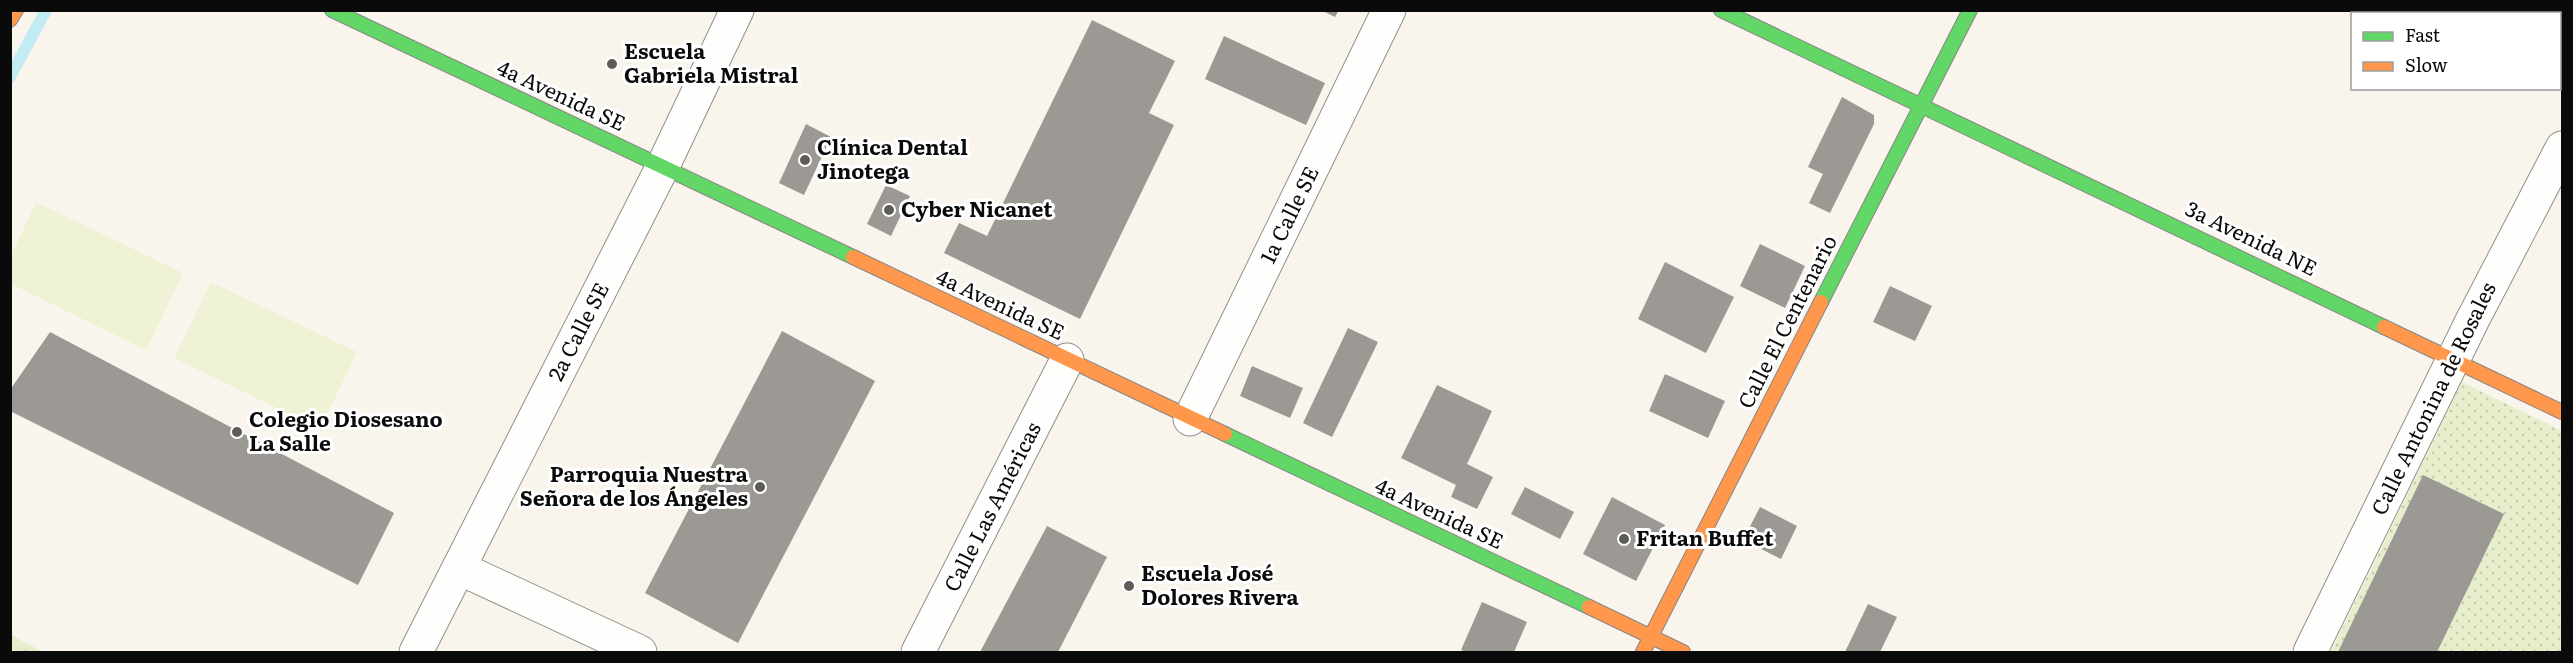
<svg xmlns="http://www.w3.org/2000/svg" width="2573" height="663" font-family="Literata,serif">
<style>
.grass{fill:url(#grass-tufts)}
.garden{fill:url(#garden-dots)}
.pitch{fill:#f0f2d6}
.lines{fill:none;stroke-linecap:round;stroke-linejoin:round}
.stream{stroke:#c2ecf4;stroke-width:12}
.building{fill:#9c9893}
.street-casing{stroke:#92908c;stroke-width:35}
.fast-casing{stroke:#888683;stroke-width:16}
.slow-casing{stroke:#888683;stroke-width:16}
.street{stroke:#fefefc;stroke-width:33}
.fast{stroke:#63d668;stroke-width:14}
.slow{stroke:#ff974d;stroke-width:14}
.poi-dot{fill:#5e5c59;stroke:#fff;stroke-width:2}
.labels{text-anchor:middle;stroke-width:6;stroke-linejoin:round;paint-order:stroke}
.poi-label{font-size:21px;font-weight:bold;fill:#0a0a0a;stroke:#fff;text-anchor:start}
.street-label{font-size:21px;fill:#0a0a0a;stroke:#fff}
</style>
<defs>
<pattern id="grass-tufts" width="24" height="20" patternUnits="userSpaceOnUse" patternTransform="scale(1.5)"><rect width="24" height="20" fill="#e7eecc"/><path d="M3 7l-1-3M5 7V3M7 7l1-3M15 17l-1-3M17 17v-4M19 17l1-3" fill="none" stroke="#c5cbae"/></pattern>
<pattern id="garden-dots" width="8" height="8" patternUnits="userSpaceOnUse" patternTransform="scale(1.5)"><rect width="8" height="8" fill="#e7eecc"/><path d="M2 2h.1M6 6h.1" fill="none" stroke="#c5cbae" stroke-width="1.8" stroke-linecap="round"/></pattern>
</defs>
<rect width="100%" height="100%" fill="#f9f5ed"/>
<!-- grass -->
<polygon class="grass" points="11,635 43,652 11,652"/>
<!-- garden -->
<polygon class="garden" points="2462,382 2562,431 2562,652 2331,652"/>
<!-- pitch -->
<g class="pitch">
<polygon points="36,202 183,273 146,350 11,284 11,256"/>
<polygon points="211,282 357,352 320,429 174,358"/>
</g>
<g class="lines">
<!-- stream -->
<polyline class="stream" points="10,77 46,10"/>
</g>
<!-- building -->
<g class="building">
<polygon points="1321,10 1339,10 1335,17"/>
<polygon points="1092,20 1175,61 1149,113 1174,125 1080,319 944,253 959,223 987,236"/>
<polygon points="1224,36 1325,83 1306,125 1205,79"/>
<polygon points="1842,97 1874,115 1874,124 1830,213 1809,203 1823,174 1808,167"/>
<polygon points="806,124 831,137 804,195 779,183"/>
<polygon points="886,185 910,196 891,236 867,224"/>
<polygon points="1760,244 1805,266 1785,308 1740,286"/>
<polygon points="1665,262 1734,297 1706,353 1638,319"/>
<polygon points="1890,286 1932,306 1915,341 1873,322"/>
<polygon points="1348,328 1378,342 1332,437 1303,423"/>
<polygon points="782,331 875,381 738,643 645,593"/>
<polygon points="50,332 394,513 358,585 10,411 10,390"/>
<polygon points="1252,366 1303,388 1290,418 1240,396"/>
<polygon points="1665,374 1725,401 1708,438 1649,411"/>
<polygon points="1437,385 1492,411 1467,464 1493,477 1477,509 1451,497 1456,485 1401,458"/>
<polygon points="2423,475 2504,514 2437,652 2338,652"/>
<polygon points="1525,487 1574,512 1560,539 1511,514"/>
<polygon points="1612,497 1665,525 1636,581 1583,554"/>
<polygon points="1760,507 1797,526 1781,559 1743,540"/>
<polygon points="1047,526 1107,557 1058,652 980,652"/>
<polygon points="1482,602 1527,622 1514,652 1466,652 1461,650"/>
<polygon points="1868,604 1897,617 1880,652 1845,652"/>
</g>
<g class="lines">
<!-- street casing -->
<g class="street-casing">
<g id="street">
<polyline points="1190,419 1389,10"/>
<polyline points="459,568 640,652"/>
<polyline points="416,652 662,168 737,10"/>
<polyline points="918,652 1067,360"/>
<polyline points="2310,652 2472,321 2562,148"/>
</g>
</g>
<!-- fast casing -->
<g class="fast-casing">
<g id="fast">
<polyline points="332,10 853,257"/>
<polyline points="1721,10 2384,327"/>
<polyline points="1821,302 1970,10"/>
<polyline points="1225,434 1589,607"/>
</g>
</g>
<!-- slow casing -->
<g class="slow-casing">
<g id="slow">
<polyline points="10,20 16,10"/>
<polyline points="853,257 1225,434"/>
<polyline points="2384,327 2562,412"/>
<polyline points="1589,607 1683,652"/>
<polyline points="1643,652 1821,302"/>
</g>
</g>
<!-- street -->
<use href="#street" class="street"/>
<!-- fast -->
<use href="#fast" class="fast"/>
<!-- slow -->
<use href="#slow" class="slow"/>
</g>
<!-- markers -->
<g class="poi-dot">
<circle cx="612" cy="64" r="6"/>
<circle cx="805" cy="160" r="6"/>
<circle cx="889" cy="210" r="6"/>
<circle cx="237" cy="432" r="6"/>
<circle cx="760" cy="487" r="6"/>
<circle cx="1624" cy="539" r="6"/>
<circle cx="1129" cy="586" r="6"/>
</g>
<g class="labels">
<!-- poi labels -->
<g class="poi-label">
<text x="624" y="59">Escuela<tspan x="624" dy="24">Gabriela Mistral</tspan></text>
<text x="817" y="155">Clínica Dental<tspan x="817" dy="24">Jinotega</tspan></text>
<text x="901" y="217">Cyber Nicanet</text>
<text x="249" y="427">Colegio Diosesano<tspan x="249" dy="24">La Salle</tspan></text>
<text x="748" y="482" text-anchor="end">Parroquia Nuestra<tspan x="748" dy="24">Señora de los Ángeles</tspan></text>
<text x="1636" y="546">Fritan Buffet</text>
<text x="1141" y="581">Escuela José<tspan x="1141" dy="24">Dolores Rivera</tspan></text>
</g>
<!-- street labels -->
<g class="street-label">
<text transform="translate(561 96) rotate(25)" y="7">4a Avenida SE</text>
<text transform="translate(1290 215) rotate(-64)" y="7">1a Calle SE</text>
<text transform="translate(2251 239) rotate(26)" y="7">3a Avenida NE</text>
<text transform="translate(1000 305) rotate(25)" y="7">4a Avenida SE</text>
<text transform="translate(1788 322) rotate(-63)" y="7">Calle El Centenario</text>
<text transform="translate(579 332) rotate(-63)" y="7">2a Calle SE</text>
<text transform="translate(2434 399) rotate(-64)" y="7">Calle Antonina de Rosales</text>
<text transform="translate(993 507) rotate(-63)" y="7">Calle Las Américas</text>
<text transform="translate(1439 514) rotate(25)" y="7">4a Avenida SE</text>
</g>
</g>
<!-- border -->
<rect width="2573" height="663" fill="none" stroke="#0a0a0a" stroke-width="24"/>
<!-- legend -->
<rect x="2351" y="12" width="210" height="78" fill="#ffffff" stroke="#9d9d9d" stroke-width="1.5"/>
<rect x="2363" y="32" width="30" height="9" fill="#63d668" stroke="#9d9d9d" stroke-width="1.5"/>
<text x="2405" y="42" font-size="18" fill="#0a0a0a">Fast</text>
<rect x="2363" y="62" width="30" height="9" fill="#ff974d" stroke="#9d9d9d" stroke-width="1.5"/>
<text x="2405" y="72" font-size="18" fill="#0a0a0a">Slow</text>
</svg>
